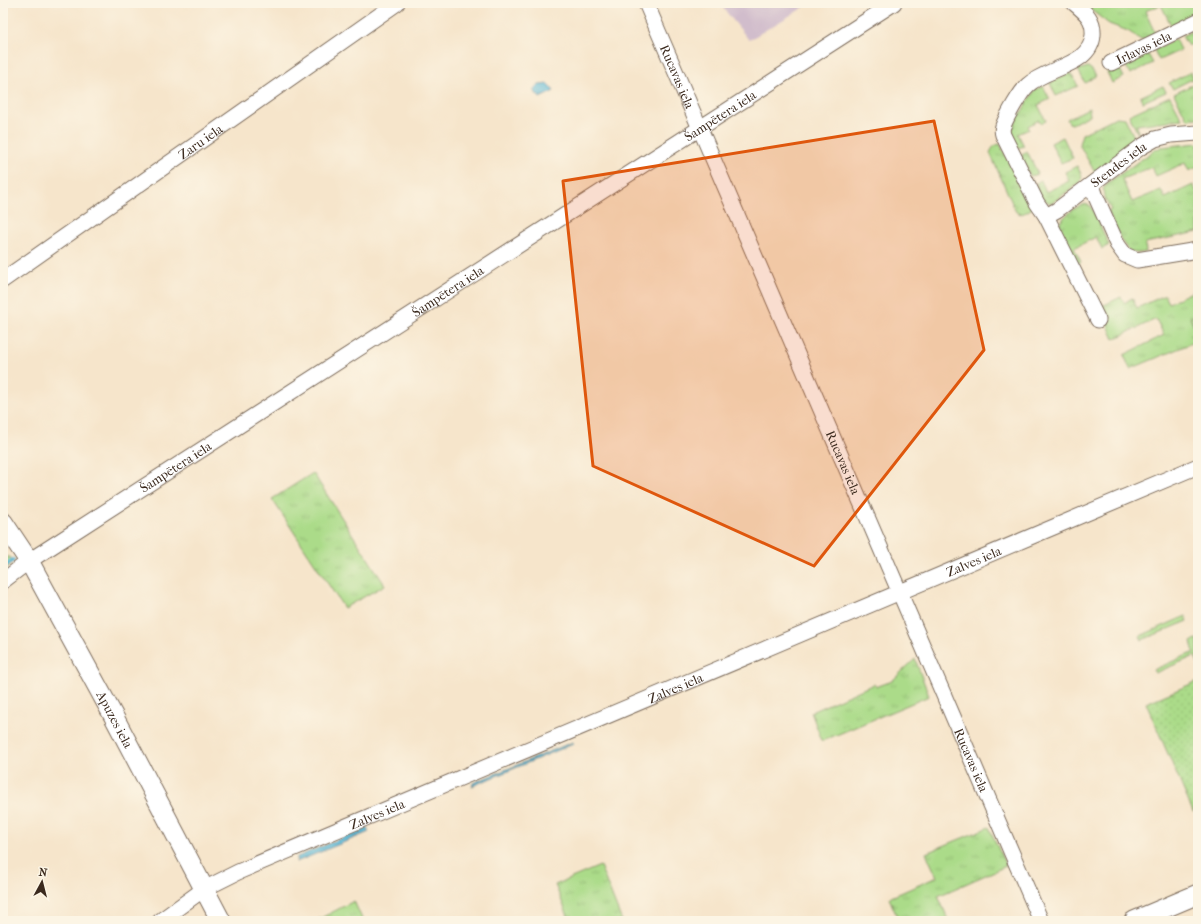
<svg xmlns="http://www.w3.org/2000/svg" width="1201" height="924" font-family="'IM FELL French Canon',serif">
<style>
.industrial{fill:#d1bdcc}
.grass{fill:url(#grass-tufts);stroke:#738254}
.park{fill:url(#park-dots);stroke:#738254}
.water{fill:url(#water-ripples);stroke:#48707a}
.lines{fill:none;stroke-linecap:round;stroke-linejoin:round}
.stream{stroke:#56b6d5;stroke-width:4}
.minor-casing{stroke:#7c6b5b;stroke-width:17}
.tertiary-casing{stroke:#7c6b5b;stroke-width:21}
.minor{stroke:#fff;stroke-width:15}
.tertiary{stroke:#fff;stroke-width:19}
.marked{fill:#df570d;fill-opacity:0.2;stroke:#df570d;stroke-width:3;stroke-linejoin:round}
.labels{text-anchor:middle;stroke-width:3;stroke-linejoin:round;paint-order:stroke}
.street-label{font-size:13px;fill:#3b2a1e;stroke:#fcf5e5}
</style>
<defs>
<pattern id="grass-tufts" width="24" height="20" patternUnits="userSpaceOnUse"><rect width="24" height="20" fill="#abdb89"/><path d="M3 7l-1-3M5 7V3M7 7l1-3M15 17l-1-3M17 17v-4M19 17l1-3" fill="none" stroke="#94bc76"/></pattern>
<pattern id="park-dots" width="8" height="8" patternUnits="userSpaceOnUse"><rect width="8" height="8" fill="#abdb89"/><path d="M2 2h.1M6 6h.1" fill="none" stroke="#94bc76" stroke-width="1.8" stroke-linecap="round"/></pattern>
<pattern id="water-ripples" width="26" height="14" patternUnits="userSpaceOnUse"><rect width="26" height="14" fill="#56b6d5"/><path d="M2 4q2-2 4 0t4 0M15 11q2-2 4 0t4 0" fill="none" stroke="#4894ac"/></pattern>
</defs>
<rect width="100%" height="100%" fill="#fcf5e5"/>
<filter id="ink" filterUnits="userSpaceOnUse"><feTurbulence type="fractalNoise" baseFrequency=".025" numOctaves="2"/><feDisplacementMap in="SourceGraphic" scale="8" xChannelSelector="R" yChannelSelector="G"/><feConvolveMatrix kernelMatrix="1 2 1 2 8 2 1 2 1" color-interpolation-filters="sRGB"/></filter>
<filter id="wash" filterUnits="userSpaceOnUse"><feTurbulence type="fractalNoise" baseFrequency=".012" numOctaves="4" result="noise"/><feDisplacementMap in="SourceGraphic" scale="16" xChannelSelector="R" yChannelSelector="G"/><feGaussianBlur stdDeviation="0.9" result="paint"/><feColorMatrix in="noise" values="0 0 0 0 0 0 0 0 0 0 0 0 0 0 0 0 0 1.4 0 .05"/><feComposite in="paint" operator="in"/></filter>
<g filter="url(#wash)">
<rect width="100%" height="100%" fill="#f6e5cb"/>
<!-- industrial -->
<polygon class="industrial" points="719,3 811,3 749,40"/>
<!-- grass -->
<g class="grass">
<polygon points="1082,3 1198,3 1198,17 1178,26 1171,25 1161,5 1145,11 1155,33 1152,37 1147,40 1141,40 1128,31 1109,24"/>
<polygon points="1198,28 1198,41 1188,46 1182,36"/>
<polygon points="1176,39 1181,50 1159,60 1154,50"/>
<polygon points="1147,53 1153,63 1130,74 1125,64"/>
<polygon points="1118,66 1124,77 1112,83 1107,72"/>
<polygon points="1088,67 1092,70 1096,76 1085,83 1078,70"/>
<polygon points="1191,72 1194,78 1173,89 1169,83"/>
<polygon points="1071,73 1078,86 1056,96 1050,83"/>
<polygon points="1198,82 1198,118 1187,119 1174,94"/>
<polygon points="1043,86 1050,99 1038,105 1046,121 1041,123 1039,120 1028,126 1029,129 1018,134 1024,146 1018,148 1011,134 1014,125 1035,90"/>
<polygon points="1163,86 1166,92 1143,102 1140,97"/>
<polygon points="1170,96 1182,119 1137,125 1138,134 1129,115"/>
<polygon points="1089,108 1090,115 1072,124 1069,123 1067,119"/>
<polygon points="1116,117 1125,118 1136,141 1134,146 1100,172 1094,171 1079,144 1082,134"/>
<polygon points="1063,137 1073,158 1061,163 1051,143"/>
<path d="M1198 143V167L1189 171 1185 163 1156 176 1152 167 1122 179 1132 202 1161 190 1165 198 1193 185 1198 194V232L1145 243 1146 252C1141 253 1135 254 1130 251 1121 245 1113 221 1108 211L1111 210 1104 197 1103 189 1109 182 1155 150 1161 147Z"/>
<path d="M1000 144 1032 206 1031 209C1026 212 1022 216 1016 212L990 153C992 148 994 145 1000 144Z"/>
<polygon points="1027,151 1038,174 1030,176 1021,156"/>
<path d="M1077 166 1082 176 1080 182 1052 203C1043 202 1035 193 1036 183L1041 180 1046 192 1069 181 1065 172Z"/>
<path d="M1085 204 1091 206 1109 245 1102 249 1096 237 1074 248 1081 262 1074 265 1058 226C1062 217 1076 206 1085 204Z"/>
<polygon points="1198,289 1198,316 1190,318 1198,336 1198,356 1192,343 1130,369 1124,355 1164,335 1156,319 1114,339 1103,314 1102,306 1121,297 1124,303 1132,298 1137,308 1165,295 1169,303"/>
<polygon points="313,473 385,585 344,608 272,499"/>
<polygon points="7,557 10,557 13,562 3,572 3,560"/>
<polygon points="1186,616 1188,621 1142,640 1140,636"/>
<polygon points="1196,639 1198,640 1198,664 1195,656 1155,673 1153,670 1194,652 1191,642"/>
<polygon points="915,659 929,696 822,741 811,712 874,684 876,687 892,681"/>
<polygon points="989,827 1006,866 938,896 949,921 899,921 889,898 937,877 926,853"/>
<polygon points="600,866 622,921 570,921 555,885"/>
<polygon points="354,901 363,921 315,921"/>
</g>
<!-- park -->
<g class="park">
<polygon points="1198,316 1198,336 1190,317"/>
<polygon points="1198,681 1198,810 1193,812 1146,703"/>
</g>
<!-- water -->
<g class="water">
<polygon points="548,84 554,91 540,98 533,90 539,85"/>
<polygon points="573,742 573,744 472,786 473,783"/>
<polygon points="367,827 369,832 296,862 297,857"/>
</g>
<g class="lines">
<!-- stream -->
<polyline class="stream" points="3,567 13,560"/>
</g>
</g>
<g filter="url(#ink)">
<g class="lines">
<!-- minor casing -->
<g class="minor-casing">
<g id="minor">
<path id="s1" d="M646 3 1041 921"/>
<path d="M1074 3C1086 13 1094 19 1093 35 1091 66 1047 67 1028 85 1020 92 1007 116 1003 126 1002 129 1002 132 1003 135L1037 203 1046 216 1098 320"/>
<path id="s2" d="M1111 63 1198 21"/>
<polyline points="1092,185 1096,197 1117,244 1125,255 1137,260 1198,250"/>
<path id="s3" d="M1046 216 1057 210 1141 147 1155 139 1171 135 1198 133"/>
<path id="s4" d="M3 280 397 3"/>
<path id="s5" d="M3 581 29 561 894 3"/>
<path id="s6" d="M160 921 204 889 238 872C559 738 878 601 1198 466"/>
</g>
</g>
<!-- tertiary casing -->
<g class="tertiary-casing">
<g id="tertiary">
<path id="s7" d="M3 522 29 561 114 717 221 921"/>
<polyline points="1134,921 1198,894"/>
</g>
</g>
<!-- minor -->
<use href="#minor" class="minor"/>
<!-- tertiary -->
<use href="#tertiary" class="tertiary"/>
</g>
</g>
<!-- marked area -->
<path class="marked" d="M934 121 984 350 814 566 593 466 563 181Z"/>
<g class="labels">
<!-- street labels -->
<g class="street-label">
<text dy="5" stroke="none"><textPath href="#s2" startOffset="36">Irlavas iela</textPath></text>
<text dy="5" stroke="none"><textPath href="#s1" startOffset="80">Rucavas iela</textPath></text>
<text dy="5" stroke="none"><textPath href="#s5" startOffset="855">Šampētera iela</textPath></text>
<text dy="5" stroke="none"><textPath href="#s4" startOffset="241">Zaru iela</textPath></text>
<text dy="5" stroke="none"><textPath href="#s3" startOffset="89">Stendes iela</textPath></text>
<text dy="5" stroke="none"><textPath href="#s5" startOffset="531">Šampētera iela</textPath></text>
<text dy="5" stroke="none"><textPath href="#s1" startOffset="500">Rucavas iela</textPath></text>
<text dy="5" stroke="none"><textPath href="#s5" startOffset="207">Šampētera iela</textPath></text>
<text dy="5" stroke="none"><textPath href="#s6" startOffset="891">Zalves iela</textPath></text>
<text dy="5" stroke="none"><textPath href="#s6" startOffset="567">Zalves iela</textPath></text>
<text dy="5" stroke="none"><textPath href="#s7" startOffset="227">Apuzes iela</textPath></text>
<text dy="5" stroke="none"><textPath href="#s1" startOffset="824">Rucavas iela</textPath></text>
<text dy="5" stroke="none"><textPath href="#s6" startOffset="243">Zalves iela</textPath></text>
</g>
</g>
<!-- margin -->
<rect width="1201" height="924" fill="none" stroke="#fcf5e5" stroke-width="16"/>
<!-- north arrow -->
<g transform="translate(42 882) rotate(7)" stroke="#fcf5e5" stroke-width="3" paint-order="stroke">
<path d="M0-3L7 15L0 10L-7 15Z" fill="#3b2a1e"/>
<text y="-6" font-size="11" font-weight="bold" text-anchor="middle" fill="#3b2a1e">N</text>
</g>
</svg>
